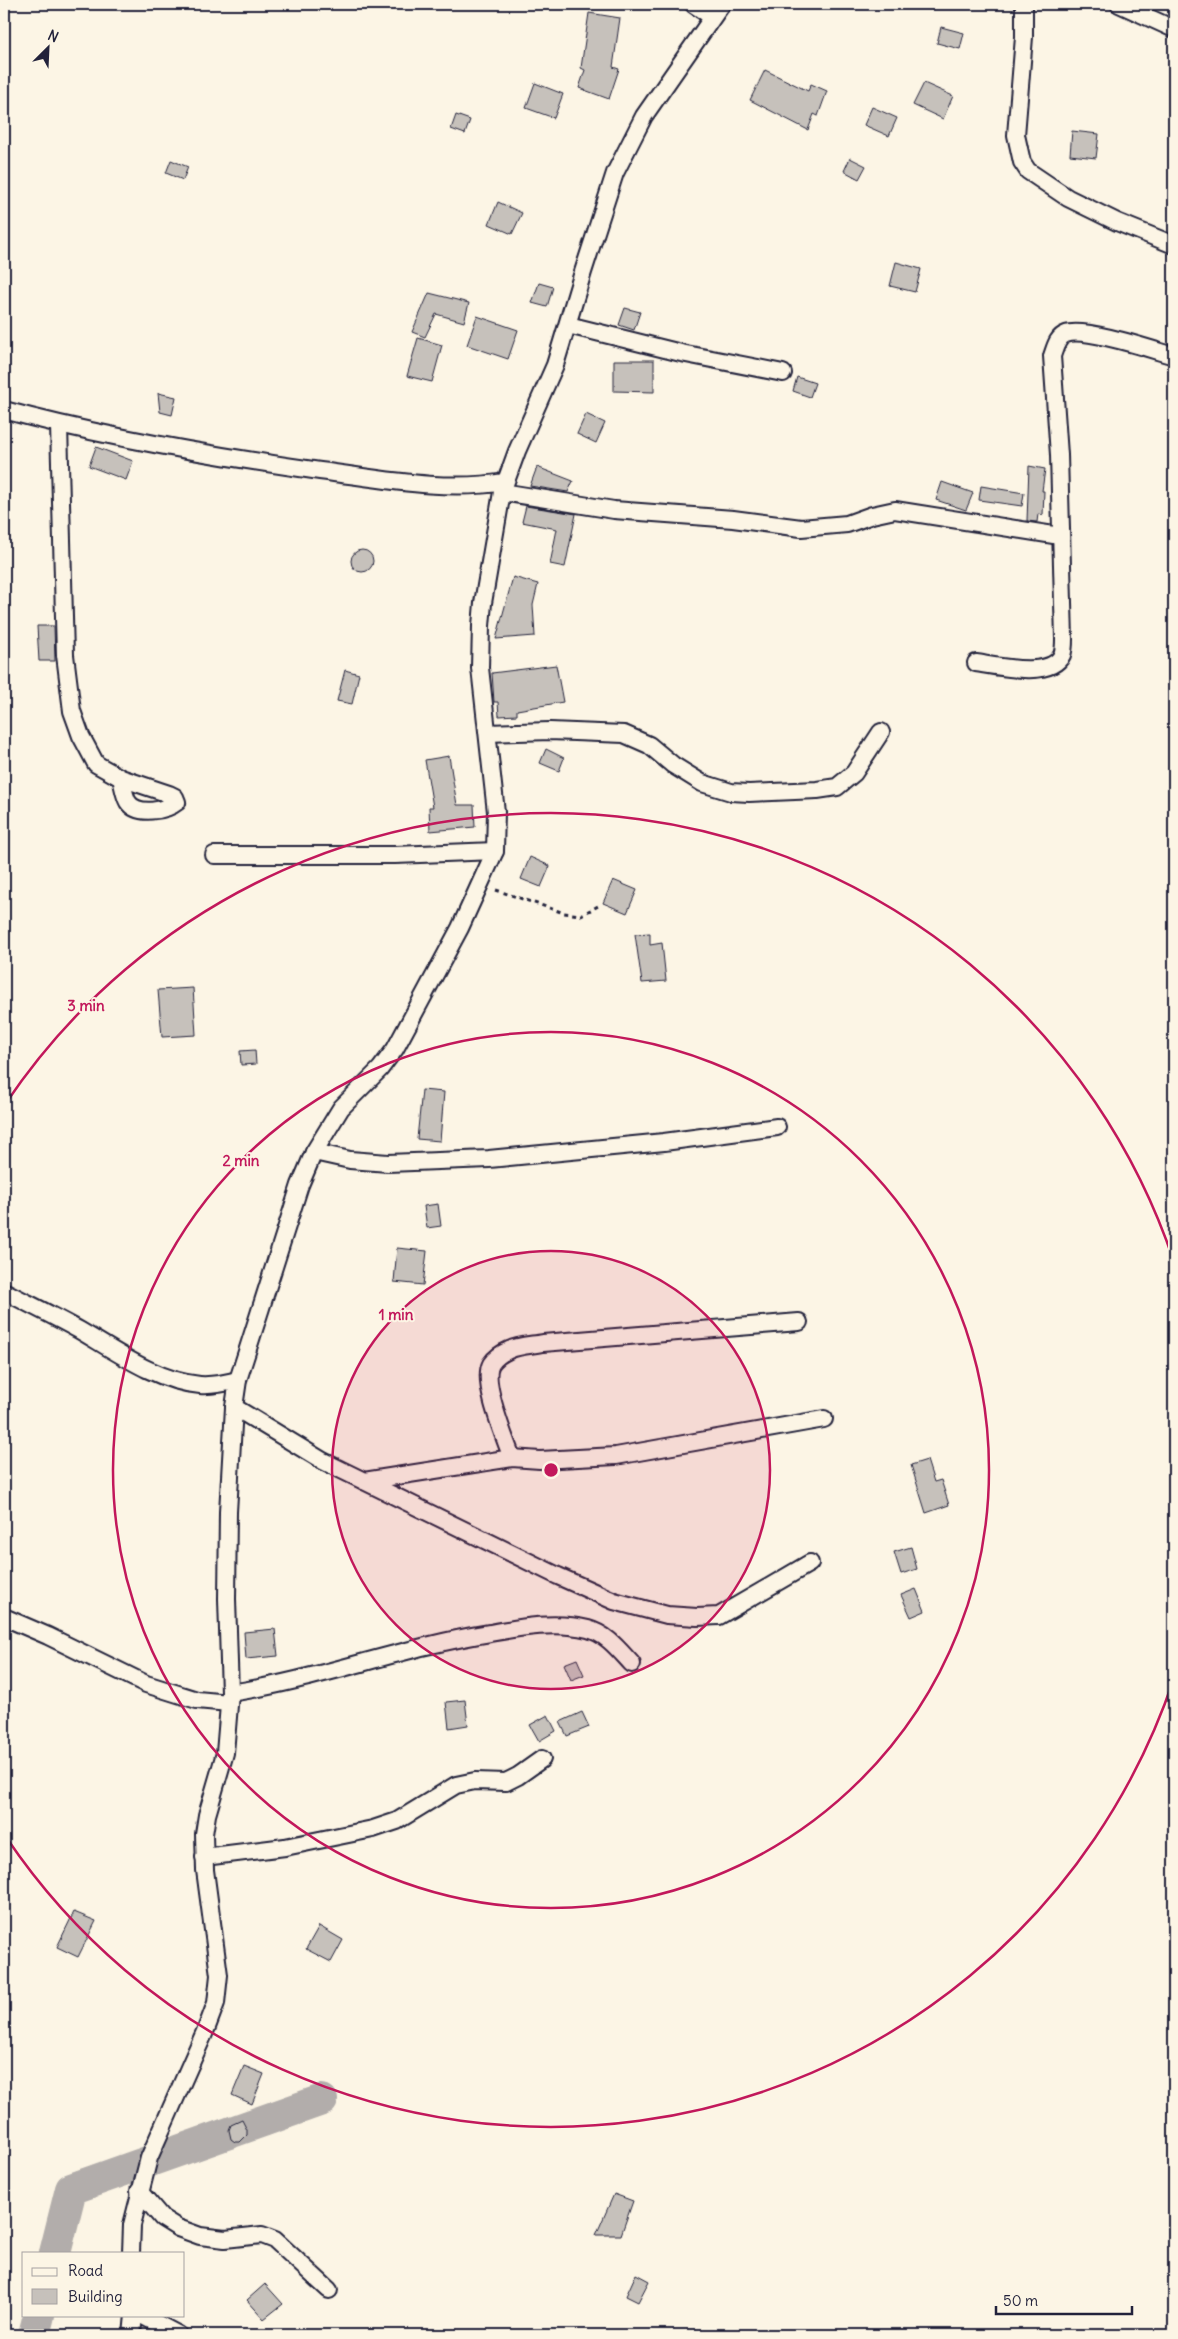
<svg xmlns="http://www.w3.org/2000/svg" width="1178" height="2339" font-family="Delius,sans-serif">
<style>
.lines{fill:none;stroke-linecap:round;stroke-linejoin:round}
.river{stroke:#b2adab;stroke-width:32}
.building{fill:#c6c1bb;stroke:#22223b}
.street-casing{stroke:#22223b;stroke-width:20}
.path{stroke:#22223b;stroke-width:3;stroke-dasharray:4 4;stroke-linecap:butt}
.street{stroke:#fcf5e5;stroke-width:16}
.ring{fill:none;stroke:#c2185b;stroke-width:2.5}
.centre{fill:#c2185b;stroke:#fcf5e5;stroke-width:2.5}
.ring-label{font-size:15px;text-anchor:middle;font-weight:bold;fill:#c2185b;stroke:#fcf5e5;stroke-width:4;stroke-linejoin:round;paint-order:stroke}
</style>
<rect width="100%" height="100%" fill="#fcf5e5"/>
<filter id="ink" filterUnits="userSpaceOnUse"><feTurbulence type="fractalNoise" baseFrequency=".02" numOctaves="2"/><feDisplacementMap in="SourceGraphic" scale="10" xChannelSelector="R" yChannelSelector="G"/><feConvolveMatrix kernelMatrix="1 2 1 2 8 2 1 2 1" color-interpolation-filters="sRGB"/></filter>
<g filter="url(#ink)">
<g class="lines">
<!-- river -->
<g class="river">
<polyline points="55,2253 71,2189 322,2100"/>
<polyline points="34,2335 39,2315"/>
</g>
</g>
<!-- building -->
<g class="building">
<polygon points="589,13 620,18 613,67 619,69 609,99 579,88 585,70 581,68"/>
<polygon points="941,27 964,33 960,49 937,43"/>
<polygon points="765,70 808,91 811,84 827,91 818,116 814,114 808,130 750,100"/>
<polygon points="535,83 563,94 554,118 526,108"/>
<polygon points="924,83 953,96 943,119 913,105"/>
<polygon points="872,107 897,118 889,136 864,125"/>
<polygon points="456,115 470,120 465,134 451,129"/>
<polygon points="1072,131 1099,134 1096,158 1070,155"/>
<polygon points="850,158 866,166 859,179 844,171"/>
<polygon points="171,160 188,167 183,180 166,173"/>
<polygon points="498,202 522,213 512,234 489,224"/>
<polygon points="896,262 921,269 915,292 890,286"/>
<polygon points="539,283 553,287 547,307 532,303"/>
<polygon points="429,293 469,303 464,322 436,314 425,337 412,332"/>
<polygon points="625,308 640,312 634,330 619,325"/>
<polygon points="477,316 518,330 508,359 467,345"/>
<polygon points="418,338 442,345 432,382 407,376"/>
<polygon points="614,360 654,360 654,392 614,391"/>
<polygon points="797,377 815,383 810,397 793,391"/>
<polygon points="158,393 176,397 172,415 160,412"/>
<polygon points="586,414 605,423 596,443 577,434"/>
<polygon points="96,447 133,461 126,480 89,466"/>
<polygon points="1029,466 1045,469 1042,491 1044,491 1043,515 1038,514 1037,522 1027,521"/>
<polygon points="537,467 573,481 568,492 530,486"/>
<polygon points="942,482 973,493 966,510 936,500"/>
<polygon points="981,486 1024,493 1022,506 979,500"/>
<polygon points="526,506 576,514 565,567 550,564 557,529 522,522"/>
<circle cx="362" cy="561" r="11"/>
<polygon points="513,577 538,584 533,605 535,636 496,639"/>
<polygon points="37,626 54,626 55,661 39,661"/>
<polygon points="556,665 563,702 517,710 517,715 499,716 498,702 494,702 492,673"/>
<polygon points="345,670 359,674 352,704 337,701"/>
<polygon points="546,749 564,758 559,771 540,763"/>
<polygon points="449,756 457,805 474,805 475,827 430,831 429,807 433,807 425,760"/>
<polygon points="530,857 550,866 541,887 521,879"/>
<polygon points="613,880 637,890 627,913 603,903"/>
<polygon points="650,933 650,945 662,943 666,981 642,983 635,934"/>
<polygon points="193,988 196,1035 162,1037 158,990"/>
<polygon points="255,1050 256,1064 241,1065 240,1051"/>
<polygon points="422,1090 444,1092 440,1141 417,1139"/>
<polygon points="438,1204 441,1226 427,1228 424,1206"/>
<polygon points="397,1248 427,1251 423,1285 394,1282"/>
<polygon points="927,1460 934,1482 941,1480 949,1505 926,1513 911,1465"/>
<polygon points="911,1547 917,1569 901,1574 894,1552"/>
<polygon points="916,1589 925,1611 911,1617 901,1595"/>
<polygon points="275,1629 278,1656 246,1659 244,1632"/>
<polygon points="577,1659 584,1675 571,1680 564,1664"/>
<polygon points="465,1700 468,1725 449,1728 446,1702"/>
<polygon points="582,1712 589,1727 567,1736 560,1722"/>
<polygon points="548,1715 556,1731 539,1741 530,1725"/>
<polygon points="74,1912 96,1921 78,1957 57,1947"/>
<polygon points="319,1926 343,1940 331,1962 306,1949"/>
<polygon points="244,2066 264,2074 252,2104 232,2095"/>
<polygon points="242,2120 247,2130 247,2135 240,2142 235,2142 231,2139 229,2130 231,2125"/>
<polygon points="614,2194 633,2201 621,2235 596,2235"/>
<polygon points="636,2274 649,2281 638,2302 626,2296"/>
<polygon points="265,2284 283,2304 264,2319 247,2300"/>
</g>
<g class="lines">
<!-- street casing -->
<g class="street-casing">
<g id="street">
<polyline points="693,4 712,17"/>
<polyline points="1024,4 1024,37 1016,135 1022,162 1028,171 1068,198 1117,222 1174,245"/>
<polyline points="1119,4 1174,29"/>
<polyline points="568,325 681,353 783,373"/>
<path d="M4 410C107 438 214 456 320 471 382 479 443 492 505 482"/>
<path d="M59 425 65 655 72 711 81 736 96 764 121 778 169 794 175 797 177 802C166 811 137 816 128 802 124 795 123 785 121 778"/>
<polyline points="502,492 614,510 733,519 801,528 847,524 872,515 895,510 1060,536"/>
<path d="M976 663C997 666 1051 679 1062 655 1064 650 1064 644 1064 639L1059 455 1052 356C1055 348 1057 337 1066 334 1085 327 1153 350 1174 356"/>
<polyline points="488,733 550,731 624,734 649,745 673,765 702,783 731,792 749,793 817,790 837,787 854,773 881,732"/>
<polyline points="214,855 395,855 495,851"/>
<polyline points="314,1152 350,1160 388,1163 489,1159 664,1142 777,1127"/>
<path d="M4 1291C29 1304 54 1316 79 1330 115 1351 158 1382 200 1385 213 1386 226 1383 238 1380"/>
<polyline points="234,1407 323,1461 364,1481 512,1458 540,1460 616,1456 824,1419"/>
<path d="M512 1458C505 1438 481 1382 491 1364 495 1358 502 1353 509 1350 519 1345 533 1345 543 1343L799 1322"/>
<polyline points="364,1481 558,1576 614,1601 667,1615 697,1617 719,1616 810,1563"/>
<polyline points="4,1617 48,1636 146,1684 197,1700 229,1703"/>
<path d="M230 1693C318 1680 402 1647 490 1633 522 1627 556 1621 588 1629 607 1634 619 1650 632 1664"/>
<polyline points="204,1857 285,1847 373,1829 397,1821 456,1785 475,1781 506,1782 518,1776 542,1759"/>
<polyline points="139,2191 162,2218 178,2228 200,2236 225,2239 262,2235 275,2240 329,2290"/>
<polyline points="131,2253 132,2225 149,2158 207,2027 216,2003 219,1975 205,1870 204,1834 207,1815 225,1753 230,1693 227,1599 228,1512 234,1407 238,1380 300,1185 314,1152 341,1108 380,1069 395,1049 460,928 495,851 496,812 480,668 481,626 483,603 502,492 517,451 555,365 583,272 615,173 644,116 722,4"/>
<polyline points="141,2315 179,2335"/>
<polyline points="132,2335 134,2315"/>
</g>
</g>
<!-- path -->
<polyline class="path" points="496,890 564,913 581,915 600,905"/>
<!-- street -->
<use href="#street" class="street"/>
</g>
</g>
<!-- distance rings -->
<circle cx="551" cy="1470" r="219" fill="#c2185b" fill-opacity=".12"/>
<g class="ring">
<circle cx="551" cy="1470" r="219"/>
<circle cx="551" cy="1470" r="438"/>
<path d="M1174 1678A657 657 0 0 1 6 1837M6 1103A657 657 0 0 1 1174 1262"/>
</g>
<circle cx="551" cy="1470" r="8" class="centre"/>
<g class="ring-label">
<text x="86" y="1011">3 min</text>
<text x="241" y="1166">2 min</text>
<text x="396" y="1320">1 min</text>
</g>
<!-- margin -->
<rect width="1178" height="2339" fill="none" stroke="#fcf5e5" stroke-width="20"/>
<rect x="10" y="10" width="1158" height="2319" fill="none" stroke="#22223b" stroke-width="2" filter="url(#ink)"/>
<!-- legend -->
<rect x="22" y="2252" width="162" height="65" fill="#fcf5e5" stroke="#a5a1a1"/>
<rect x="32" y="2268" width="25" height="8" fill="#fcf5e5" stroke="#a5a1a1"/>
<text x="68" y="2276" font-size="15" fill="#22223b">Road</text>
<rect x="32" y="2289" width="25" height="15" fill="#c6c1bb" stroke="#a5a1a1"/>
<text x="68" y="2302" font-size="15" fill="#22223b">Building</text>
<!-- north arrow -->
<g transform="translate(48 48) rotate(24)" stroke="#fcf5e5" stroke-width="4" paint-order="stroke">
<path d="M0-4L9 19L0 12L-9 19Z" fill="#22223b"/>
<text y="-8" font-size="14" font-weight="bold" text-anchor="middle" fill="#22223b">N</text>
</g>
<!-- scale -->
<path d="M996 2306v8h136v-8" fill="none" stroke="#22223b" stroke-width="2.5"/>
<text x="1003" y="2306" font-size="15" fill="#22223b" stroke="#fcf5e5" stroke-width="4" paint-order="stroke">50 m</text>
</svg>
